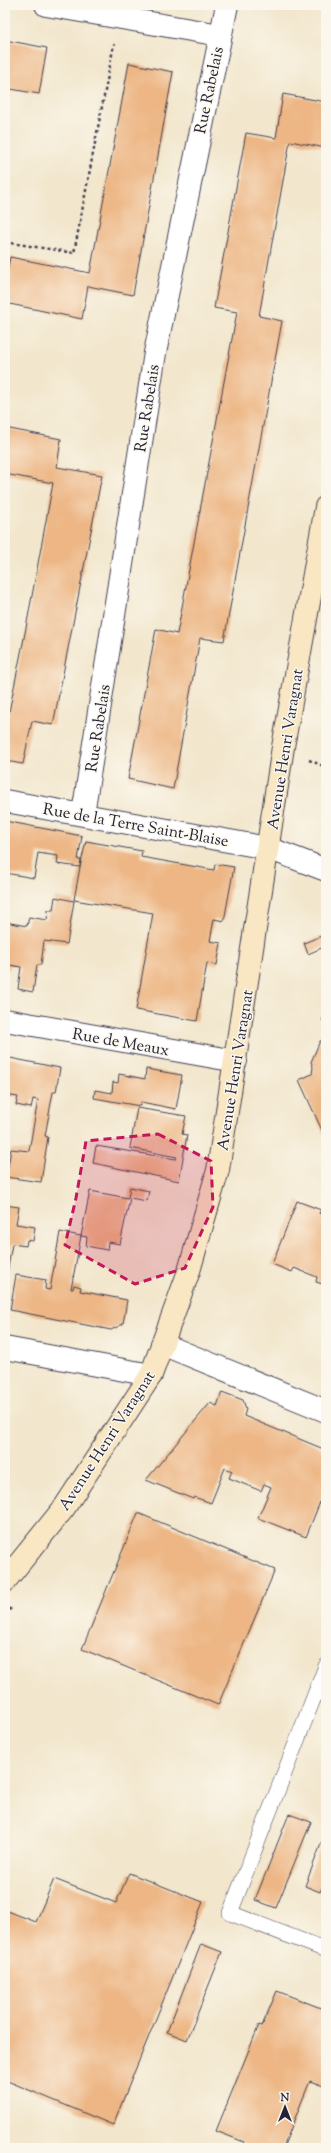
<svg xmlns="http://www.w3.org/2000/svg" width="331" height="2153" font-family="'Sorts Mill Goudy',serif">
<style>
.building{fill:#edb684}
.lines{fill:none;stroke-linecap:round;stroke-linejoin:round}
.lane-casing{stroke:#413f51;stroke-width:16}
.street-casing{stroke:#413f51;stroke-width:24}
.secondary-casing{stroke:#413f51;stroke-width:24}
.path{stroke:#413f51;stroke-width:2.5;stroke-dasharray:3 3;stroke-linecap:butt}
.lane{stroke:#fff;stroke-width:15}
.street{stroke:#fff;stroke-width:22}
.secondary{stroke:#f9e7c3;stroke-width:22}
.marked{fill:#c2185b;fill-opacity:0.2;stroke:#c2185b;stroke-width:3;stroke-dasharray:8 5;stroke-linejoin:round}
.labels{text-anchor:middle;stroke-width:3;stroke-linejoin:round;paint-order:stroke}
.street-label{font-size:16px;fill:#22223b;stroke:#fbf7ec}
</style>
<rect width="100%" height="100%" fill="#fbf7ec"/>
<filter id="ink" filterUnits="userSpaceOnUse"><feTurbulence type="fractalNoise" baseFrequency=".025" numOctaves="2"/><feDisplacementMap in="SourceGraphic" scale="8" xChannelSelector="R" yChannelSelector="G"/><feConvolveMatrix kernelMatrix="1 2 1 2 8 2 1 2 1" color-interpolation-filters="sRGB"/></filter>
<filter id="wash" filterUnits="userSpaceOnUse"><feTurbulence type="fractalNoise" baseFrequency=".012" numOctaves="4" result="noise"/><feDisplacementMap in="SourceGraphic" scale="16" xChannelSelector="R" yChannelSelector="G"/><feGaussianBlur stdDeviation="0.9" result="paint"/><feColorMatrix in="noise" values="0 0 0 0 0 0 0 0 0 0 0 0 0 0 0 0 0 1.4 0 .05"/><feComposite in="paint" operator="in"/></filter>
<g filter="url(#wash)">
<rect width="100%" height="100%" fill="#f2e6cc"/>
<g id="blocks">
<!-- building -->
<g class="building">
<polygon points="5,40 47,48 39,94 5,88"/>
<polygon points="129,63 173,72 133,295 88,286 82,319 5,303 5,283 10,257 90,273"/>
<polygon points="283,94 326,102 326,148 290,141 259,316 282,321 224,641 200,638 173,789 128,779 156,629 177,634 237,312 214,308 246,133 276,138"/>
<polygon points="5,428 61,439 57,467 102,475 53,725 32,721 23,764 5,761 5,716 8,717 26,628 53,483 5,474"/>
<polygon points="5,821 82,836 78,860 81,860 80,867 86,841 142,851 141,857 214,870 215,864 234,867 224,921 214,919 210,941 221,943 217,965 207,963 197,1021 136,1010 153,913 74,900 80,867 57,864 58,856 38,853 34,878 5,873 8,848 5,847"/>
<polygon points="55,897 74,901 67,944 44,941 41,965 37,965 33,992 18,989 21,967 10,965 9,970 5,969 5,922 27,926 29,917 47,920 48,910 53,910"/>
<polygon points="326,934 326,946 308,954 304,943"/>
<polygon points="326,1017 326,1028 322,1019"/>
<polygon points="326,1035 326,1139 299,1080 312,1074 313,1067 311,1062 320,1041 324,1040"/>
<polygon points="5,1057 60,1068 56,1092 53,1092 45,1136 48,1137 41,1182 5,1177 5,1166 8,1167 11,1149 29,1151 38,1100 33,1099 31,1108 16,1105 18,1097 5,1095"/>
<polygon points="146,1069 182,1075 176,1109 141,1102 140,1106 94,1098 95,1090 112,1093 113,1082 118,1083 119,1074 145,1079"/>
<polygon points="137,1108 186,1116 182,1134 187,1135 179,1181 93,1163 96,1146 176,1159 177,1157 130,1148"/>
<polygon points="130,1187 149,1191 147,1201 130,1198 120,1244 108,1242 107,1250 86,1246 87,1237 81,1236 71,1289 73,1289 74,1285 81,1287 80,1291 127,1300 123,1324 111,1330 10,1310 16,1275 46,1280 45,1289 50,1290 60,1232 81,1236 90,1191 128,1198"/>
<polygon points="297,1201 321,1210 319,1213 326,1216 326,1285 316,1282 317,1277 294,1268 292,1272 272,1264"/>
<polygon points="5,1205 19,1207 16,1224 35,1227 33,1241 27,1240 26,1246 12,1244 6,1280"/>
<polygon points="222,1392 243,1400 246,1409 244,1416 326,1450 326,1487 306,1537 258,1518 271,1487 264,1484 261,1491 229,1478 232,1471 225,1468 211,1503 194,1497 193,1499 146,1480 210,1403 217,1406"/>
<polygon points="138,1513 275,1570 218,1705 82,1649"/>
<polygon points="289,1814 311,1822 276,1908 255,1900"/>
<polygon points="326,1831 326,1879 320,1892 305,1886"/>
<polygon points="129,1873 203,1902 113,2125 5,2080 5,1910 36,1922 54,1879 116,1903"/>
<polygon points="201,1944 222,1952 187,2040 167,2032"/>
<polygon points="277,1991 326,2010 326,2087 310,2081 283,2148 241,2148 244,2142 216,2131 259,2025 262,2026"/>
</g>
</g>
</g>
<g filter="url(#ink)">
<use href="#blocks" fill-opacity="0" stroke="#413f51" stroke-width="1"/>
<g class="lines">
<!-- lane casing -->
<g class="lane-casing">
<polyline id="lane" points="326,1666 230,1913 326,1950"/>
</g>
<!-- street casing -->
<g class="street-casing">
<g id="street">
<polyline points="46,5 220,35"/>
<polyline points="5,801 268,848 326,870"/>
<polyline points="83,814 155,353 227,5"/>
<polyline points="5,1020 236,1061"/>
<polyline points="162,1344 326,1411"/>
<polyline points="5,1348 151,1375"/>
</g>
</g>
<!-- secondary casing -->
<g class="secondary-casing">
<polyline id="secondary" points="5,1581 64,1508 151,1375 189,1271 218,1170 283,747 326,507"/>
</g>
<!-- path -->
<g class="path">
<polyline points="5,242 74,253 114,44"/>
<polyline points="309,760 326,767"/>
<polyline points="5,1615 11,1608"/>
</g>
<!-- lane -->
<use href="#lane" class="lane"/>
<!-- street -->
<use href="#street" class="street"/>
<!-- secondary -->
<use href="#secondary" class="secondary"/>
</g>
</g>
<!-- marked area -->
<path class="marked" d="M158 1134 211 1161 213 1207 185 1268 135 1284 65 1245 76 1198 86 1141Z"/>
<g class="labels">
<!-- street labels -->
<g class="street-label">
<text transform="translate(208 90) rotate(-78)" y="6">Rue Rabelais</text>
<text transform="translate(146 408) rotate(-81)" y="6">Rue Rabelais</text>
<text transform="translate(97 728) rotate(-81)" y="6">Rue Rabelais</text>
<text transform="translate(284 749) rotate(-81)" y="6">Avenue Henri Varagnat</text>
<text transform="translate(136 824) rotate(10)" y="6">Rue de la Terre Saint-Blaise</text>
<text transform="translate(121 1041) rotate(10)" y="6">Rue de Meaux</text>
<text transform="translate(234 1070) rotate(-81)" y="6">Avenue Henri Varagnat</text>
<text transform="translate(106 1440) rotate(-57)" y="6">Avenue Henri Varagnat</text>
</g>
</g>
<!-- margin -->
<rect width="331" height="2153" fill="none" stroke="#fbf7ec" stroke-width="20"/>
<!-- north arrow -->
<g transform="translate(285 2107)" stroke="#fbf7ec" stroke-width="3" paint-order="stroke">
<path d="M0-3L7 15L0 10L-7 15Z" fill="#22223b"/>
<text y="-6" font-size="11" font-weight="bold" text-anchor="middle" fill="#22223b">N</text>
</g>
</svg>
